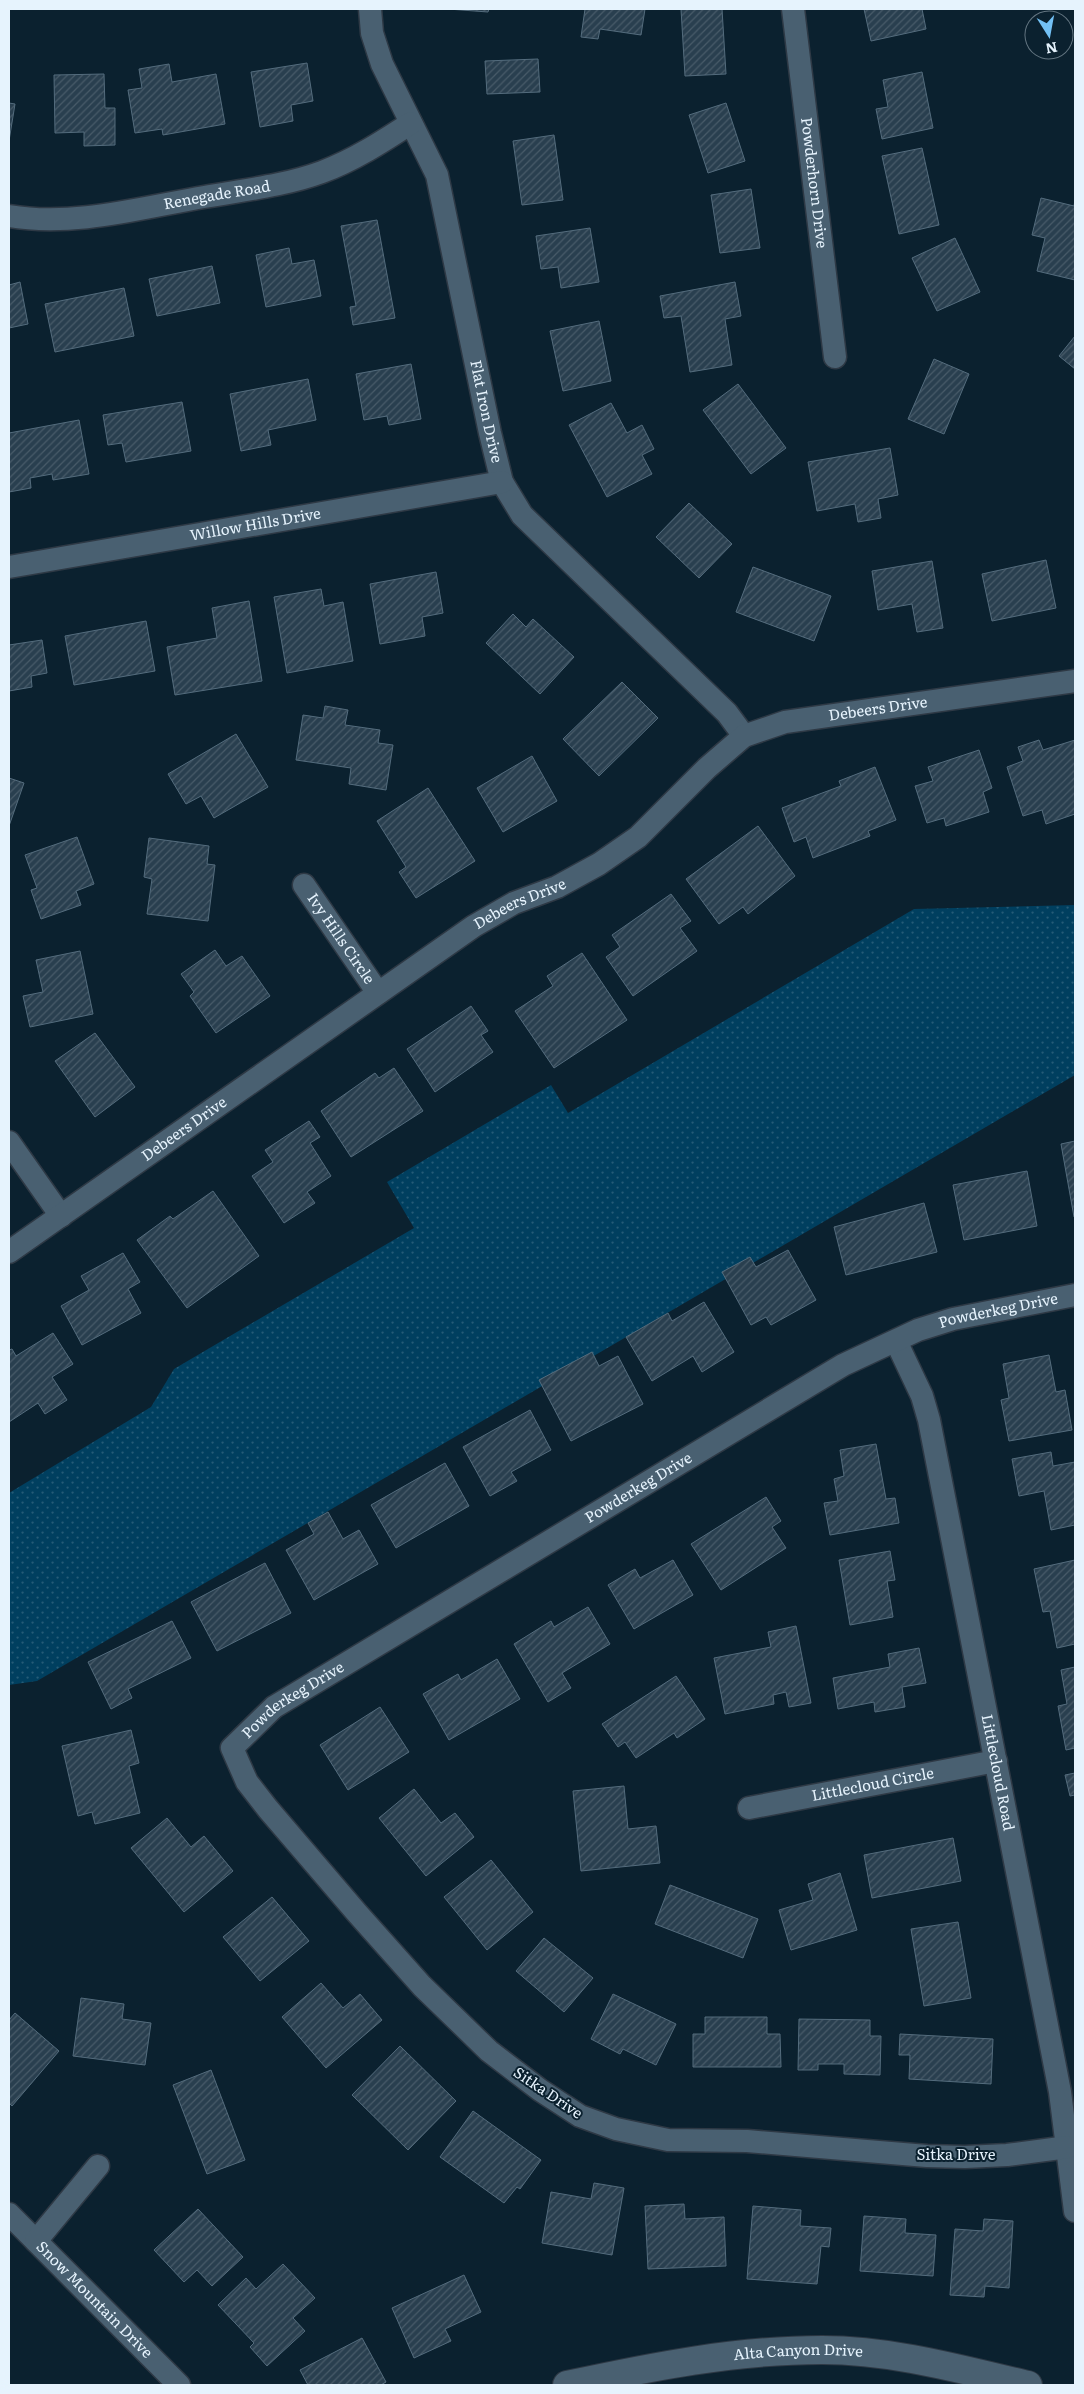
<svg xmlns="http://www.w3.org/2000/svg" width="1084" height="2394" font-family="Literata,serif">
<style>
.grass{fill:url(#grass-dots)}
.building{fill:url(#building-hatch);stroke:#546c7d}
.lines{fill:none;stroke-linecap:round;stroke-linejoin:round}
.street-casing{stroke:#2e3945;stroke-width:25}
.secondary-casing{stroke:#2e3945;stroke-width:30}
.street{stroke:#496071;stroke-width:22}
.secondary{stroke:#496071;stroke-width:28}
.labels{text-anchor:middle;stroke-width:4;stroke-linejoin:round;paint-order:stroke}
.street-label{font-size:15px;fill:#e6f3fd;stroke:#0b212f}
</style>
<defs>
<pattern id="grass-dots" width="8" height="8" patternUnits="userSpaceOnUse" patternTransform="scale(1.25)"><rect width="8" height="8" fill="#003f5f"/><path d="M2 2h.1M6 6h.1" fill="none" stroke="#255b77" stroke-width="1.8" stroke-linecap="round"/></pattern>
<pattern id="building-hatch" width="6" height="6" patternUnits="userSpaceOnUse" patternTransform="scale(1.25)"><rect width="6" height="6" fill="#293f4f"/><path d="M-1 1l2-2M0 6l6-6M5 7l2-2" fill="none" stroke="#485b69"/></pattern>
</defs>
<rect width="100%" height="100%" fill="#0b212f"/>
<!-- grass -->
<polygon class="grass" points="1075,905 1075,1075 37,1681 9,1685 9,1493 151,1407 174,1369 414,1228 387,1182 551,1085 568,1113 914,909"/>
<!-- building -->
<g class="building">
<polygon points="448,9 489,9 488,12"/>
<polygon points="585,9 645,9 641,35 600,29 598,39 581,37"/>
<polygon points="681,9 722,9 726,74 685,76"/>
<polygon points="864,9 922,9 926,29 871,41"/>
<polygon points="538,59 540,92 487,94 485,61"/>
<polygon points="307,63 313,101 291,105 293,121 260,127 251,72"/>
<polygon points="169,64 172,82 216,74 225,124 163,135 162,129 135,133 128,90 142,88 139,69"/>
<polygon points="922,72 933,128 882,139 876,109 888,107 883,80"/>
<polygon points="104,74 105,108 115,108 115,145 84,146 84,132 55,133 54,75"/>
<polygon points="9,103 15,104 9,141"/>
<polygon points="726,103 745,161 708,173 689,115"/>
<polygon points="554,135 563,200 522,205 513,141"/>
<polygon points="922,148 939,225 899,234 882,156"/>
<polygon points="751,189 760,248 720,253 711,195"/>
<polygon points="1041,198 1074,206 1075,200 1075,280 1037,271 1045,238 1032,235"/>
<polygon points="377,220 395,318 353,325 350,307 356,306 341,226"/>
<polygon points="590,228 599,282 561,288 558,267 541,269 536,236"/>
<polygon points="955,238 980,292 937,311 912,258"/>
<polygon points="289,248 292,264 314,260 321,296 266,307 256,255"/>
<polygon points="212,266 220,303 157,316 149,279"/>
<polygon points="20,282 28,324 9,328 9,285"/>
<polygon points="735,282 741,316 725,319 732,365 690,372 681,316 664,318 660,296"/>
<polygon points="124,288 134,336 55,352 45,304"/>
<polygon points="599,321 611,381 563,391 550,331"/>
<polygon points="1075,336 1075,369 1059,356"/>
<polygon points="934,359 969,374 944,434 908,419"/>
<polygon points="411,364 421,419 389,425 387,416 364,420 356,374"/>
<polygon points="308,379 316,420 268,430 271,445 241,451 230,394"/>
<polygon points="738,384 786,448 751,474 703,410"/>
<polygon points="182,402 191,451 126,462 122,443 108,445 103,415"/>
<polygon points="611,403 627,433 642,425 654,449 642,455 652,474 607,497 569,425"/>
<polygon points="79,420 89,474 53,480 52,474 30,478 31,488 9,492 9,433"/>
<polygon points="890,448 898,495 878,499 881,518 858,522 855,504 817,511 808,462"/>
<polygon points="689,503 732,544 699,578 656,537"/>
<polygon points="1046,560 1056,608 992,621 982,574"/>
<polygon points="932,561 943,628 917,632 912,604 878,610 872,571"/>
<polygon points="753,567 831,596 814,641 736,612"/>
<polygon points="436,572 443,613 422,617 425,636 380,644 370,584"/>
<polygon points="321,589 324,606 343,602 353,661 287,673 274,597"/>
<polygon points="249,601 262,681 175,695 167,647 217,638 212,608"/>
<polygon points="513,614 526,627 533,619 574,657 540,694 486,643"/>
<polygon points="146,621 155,671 74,685 65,636"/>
<polygon points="42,640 47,673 31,676 32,687 9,691 9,645"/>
<polygon points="622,682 658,718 599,776 563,739"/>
<polygon points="325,706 348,710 345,725 380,730 378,743 393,745 386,790 349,784 351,768 296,760 303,715 323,718"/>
<polygon points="236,734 268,787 214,818 201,796 186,804 168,774"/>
<polygon points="1039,740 1043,750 1075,740 1075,814 1046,824 1042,810 1023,816 1007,767 1023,761 1018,747"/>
<polygon points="979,750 992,788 983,792 989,812 946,826 944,818 927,823 915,786 933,781 928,767"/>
<polygon points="532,756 557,801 503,832 477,788"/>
<polygon points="875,767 896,820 868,831 870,836 813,858 806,837 794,842 782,808 841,786 839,781"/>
<polygon points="9,778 24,783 9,826"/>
<polygon points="428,788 475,861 416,898 399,872 406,867 377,821"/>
<polygon points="758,826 795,876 748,914 743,907 719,924 686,879"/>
<polygon points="77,837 94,884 76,891 81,905 41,919 31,890 37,888 25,855"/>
<polygon points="149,838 209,846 207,864 215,865 208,921 147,914 152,879 144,877"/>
<polygon points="671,894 691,921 680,928 697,951 633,996 606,957 620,947 612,935"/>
<polygon points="215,950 226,966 242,956 270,996 216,1033 190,996 194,992 181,974"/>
<polygon points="80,951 93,1014 30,1027 23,996 43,992 36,960"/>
<polygon points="582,953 627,1020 554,1068 515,1011 553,986 547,976"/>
<polygon points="471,1006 488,1031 481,1035 493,1052 435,1092 407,1049"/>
<polygon points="95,1033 135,1087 95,1117 55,1061"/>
<polygon points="394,1068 423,1111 351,1157 321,1111 375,1073 379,1078"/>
<polygon points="309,1121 320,1137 310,1143 331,1176 307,1192 315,1203 284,1223 252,1176 273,1162 265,1150"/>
<polygon points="1075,1141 1075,1217 1074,1217 1061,1144"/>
<polygon points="1027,1171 1037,1226 964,1240 953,1185"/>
<polygon points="213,1191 259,1256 187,1308 137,1240 170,1216 173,1219"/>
<polygon points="924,1203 937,1252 846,1275 834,1227"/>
<polygon points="788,1250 816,1300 771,1325 766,1317 751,1325 722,1272 750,1257 756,1267"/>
<polygon points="123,1253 140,1282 128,1289 141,1313 82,1345 61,1306 89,1290 81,1276"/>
<polygon points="704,1302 734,1352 702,1372 693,1356 652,1381 626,1337 668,1313 672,1321"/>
<polygon points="53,1333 73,1364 52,1377 67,1400 45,1414 38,1403 9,1422 9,1350 12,1349 16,1356"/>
<polygon points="592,1352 599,1366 618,1356 643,1404 571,1441 539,1380"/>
<polygon points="1049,1355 1056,1392 1065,1390 1072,1430 1009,1441 1001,1400 1009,1398 1003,1364"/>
<polygon points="530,1410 551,1450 511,1472 517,1481 490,1496 463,1447"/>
<polygon points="876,1444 886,1499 895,1498 899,1523 830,1535 824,1503 838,1501 834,1479 844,1476 840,1450"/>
<polygon points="1051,1452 1053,1466 1075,1462 1075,1525 1051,1530 1044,1491 1019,1496 1012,1459"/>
<polygon points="445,1463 469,1506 396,1548 371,1505"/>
<polygon points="766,1497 781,1521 772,1527 786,1548 721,1590 691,1544"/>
<polygon points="328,1512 343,1539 359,1530 378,1564 314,1600 286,1550 314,1534 308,1523"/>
<polygon points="890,1551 895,1580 887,1581 893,1617 850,1625 839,1560"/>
<polygon points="673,1560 693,1595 634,1629 608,1585 635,1569 640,1578"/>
<polygon points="1075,1560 1075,1644 1057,1648 1050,1611 1043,1612 1034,1569"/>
<polygon points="265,1563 291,1613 217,1651 191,1602"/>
<polygon points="588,1607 610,1644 562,1673 571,1688 548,1702 514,1644 551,1621 554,1627"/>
<polygon points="172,1621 191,1658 128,1689 132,1698 111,1709 88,1662"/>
<polygon points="796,1626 811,1703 789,1707 786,1692 773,1695 774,1704 725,1714 714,1658 771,1647 768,1632"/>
<polygon points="919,1648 926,1683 902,1687 905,1707 875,1712 874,1702 838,1709 833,1678 890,1667 888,1654"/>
<polygon points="497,1659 520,1699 449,1740 423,1694 458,1674 461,1680"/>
<polygon points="1075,1667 1075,1748 1066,1750 1058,1706 1067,1704 1061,1670"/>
<polygon points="676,1676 705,1719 677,1738 674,1733 636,1758 625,1742 618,1747 602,1724"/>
<polygon points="380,1707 409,1752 348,1790 320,1745"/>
<polygon points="131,1730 139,1763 129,1766 140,1813 95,1824 92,1812 78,1816 62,1746"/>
<polygon points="1075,1773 1075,1795 1070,1796 1065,1775"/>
<polygon points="624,1786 628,1829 656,1826 660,1863 581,1871 573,1791"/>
<polygon points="414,1789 441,1823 455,1813 474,1837 426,1876 379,1818"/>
<polygon points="167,1818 191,1847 204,1836 233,1871 184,1912 131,1848"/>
<polygon points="953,1838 961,1881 872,1898 864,1855"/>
<polygon points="491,1860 533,1912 487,1950 444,1897"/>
<polygon points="840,1873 857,1930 791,1950 779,1910 813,1900 808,1884"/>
<polygon points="670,1885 758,1919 743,1958 655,1924"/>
<polygon points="272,1897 309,1941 260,1981 223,1937"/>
<polygon points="958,1922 971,1998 924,2006 911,1929"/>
<polygon points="544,1938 593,1978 564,2012 516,1971"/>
<polygon points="321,1983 343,2008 360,1994 382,2020 326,2068 282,2017"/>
<polygon points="613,1994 676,2024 656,2065 623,2049 620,2054 591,2039"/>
<polygon points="81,1998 124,2004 122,2019 151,2023 145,2065 73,2056"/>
<polygon points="15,2013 59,2051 12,2106 9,2103 9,2020"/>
<polygon points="705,2017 767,2017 767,2034 780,2034 781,2067 693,2067 693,2034 705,2034"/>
<polygon points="799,2019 870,2020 870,2036 881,2036 880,2075 844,2074 844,2064 818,2064 818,2070 798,2070"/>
<polygon points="900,2034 993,2039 991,2084 909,2079 910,2055 899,2055"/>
<polygon points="400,2046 456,2101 408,2150 352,2095"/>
<polygon points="211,2070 245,2160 207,2174 173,2085"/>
<polygon points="473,2111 541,2160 520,2189 517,2187 504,2203 440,2157"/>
<polygon points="594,2183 624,2188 612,2255 542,2243 551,2192 591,2199"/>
<polygon points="684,2204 685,2219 724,2217 726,2266 648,2269 645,2206"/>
<polygon points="753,2206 801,2210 800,2226 831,2228 829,2247 821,2246 817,2284 747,2279"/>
<polygon points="198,2209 243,2257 212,2286 197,2270 184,2282 154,2250"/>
<polygon points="864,2216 906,2219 905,2233 936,2235 933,2276 860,2271"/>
<polygon points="984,2219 1013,2221 1009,2288 985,2286 984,2297 950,2295 955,2229 983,2231"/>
<polygon points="283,2264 315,2298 293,2318 305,2331 267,2366 250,2347 254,2343 218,2305 246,2278 256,2289"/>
<polygon points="464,2275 481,2312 445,2329 451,2341 414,2358 392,2308"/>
<polygon points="362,2338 386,2382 381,2385 308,2385 300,2370"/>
</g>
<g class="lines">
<!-- street casing -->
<g class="street-casing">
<g id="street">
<path id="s1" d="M370 9 372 33 382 64 437 175 490 433 502 482 522 515 727 713 744 736"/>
<path id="s2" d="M793 9 835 357"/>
<path id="s3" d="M9 216C73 227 140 208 204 197 243 190 284 186 322 172 354 160 382 142 411 123"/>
<path id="s4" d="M9 567 502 482"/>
<path id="s5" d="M304 885 378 993"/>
<polyline points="9,1142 61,1216"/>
<path id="s6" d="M9 1252 474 926 514 903 557 887 599 864 638 837 707 768 744 736 785 722 1075 681"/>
<path id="s7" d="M896 1341 922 1396 929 1420 1060 2092 1075 2211"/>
<path id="s8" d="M749 1808 996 1761"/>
<path id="s9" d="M1068 2147 1007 2155 965 2157 927 2156 747 2141 668 2140 616 2129 580 2116 540 2090 489 2051 422 1986 357 1913 268 1809 247 1782 232 1748 274 1707 843 1365 918 1330 953 1319 1075 1295"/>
<path id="s10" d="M9 2214 179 2385"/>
<polyline points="36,2241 98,2166"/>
</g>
</g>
<!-- secondary casing -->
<g class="secondary-casing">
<g id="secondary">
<path id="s11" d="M567 2385C651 2367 735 2350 822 2350 892 2350 960 2369 1028 2385"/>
</g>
</g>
<!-- street -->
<use href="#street" class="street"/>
<!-- secondary -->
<use href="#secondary" class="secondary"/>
</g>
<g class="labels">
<!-- street labels -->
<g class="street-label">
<text dy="5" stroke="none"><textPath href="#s2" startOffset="175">Powderhorn Drive</textPath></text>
<text dy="5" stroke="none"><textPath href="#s3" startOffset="210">Renegade Road</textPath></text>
<text dy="5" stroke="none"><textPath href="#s1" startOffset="422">Flat Iron Drive</textPath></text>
<text dy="5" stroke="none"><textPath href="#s4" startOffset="250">Willow Hills Drive</textPath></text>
<text dy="5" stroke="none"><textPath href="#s6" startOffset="1039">Debeers Drive</textPath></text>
<text dy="5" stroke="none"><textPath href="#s6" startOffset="619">Debeers Drive</textPath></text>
<text dy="5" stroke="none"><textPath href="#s5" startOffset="65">Ivy Hills Circle</textPath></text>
<text dy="5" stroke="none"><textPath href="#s6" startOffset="214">Debeers Drive</textPath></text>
<text dy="5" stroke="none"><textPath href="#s9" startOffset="1892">Powderkeg Drive</textPath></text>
<text dy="5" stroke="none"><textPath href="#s9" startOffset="1488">Powderkeg Drive</textPath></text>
<text dy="5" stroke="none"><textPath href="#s9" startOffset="1082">Powderkeg Drive</textPath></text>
<text dy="5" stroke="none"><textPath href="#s7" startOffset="445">Littlecloud Road</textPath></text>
<text dy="5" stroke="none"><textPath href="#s8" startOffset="126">Littlecloud Circle</textPath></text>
<text transform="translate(548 2093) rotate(34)" y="5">Sitka Drive</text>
<text x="956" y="2160">Sitka Drive</text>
<text dy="5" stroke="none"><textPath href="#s10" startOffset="121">Snow Mountain Drive</textPath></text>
<text dy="5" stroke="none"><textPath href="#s11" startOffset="234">Alta Canyon Drive</textPath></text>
</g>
</g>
<!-- border -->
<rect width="1084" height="2394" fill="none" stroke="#e6f3fd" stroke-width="20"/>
<!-- north arrow -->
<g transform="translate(1049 35) rotate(169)"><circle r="24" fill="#0b212f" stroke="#637581"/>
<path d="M0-4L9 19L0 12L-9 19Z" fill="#73c1f5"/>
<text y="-8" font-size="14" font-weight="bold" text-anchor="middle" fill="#e6f3fd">N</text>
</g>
</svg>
